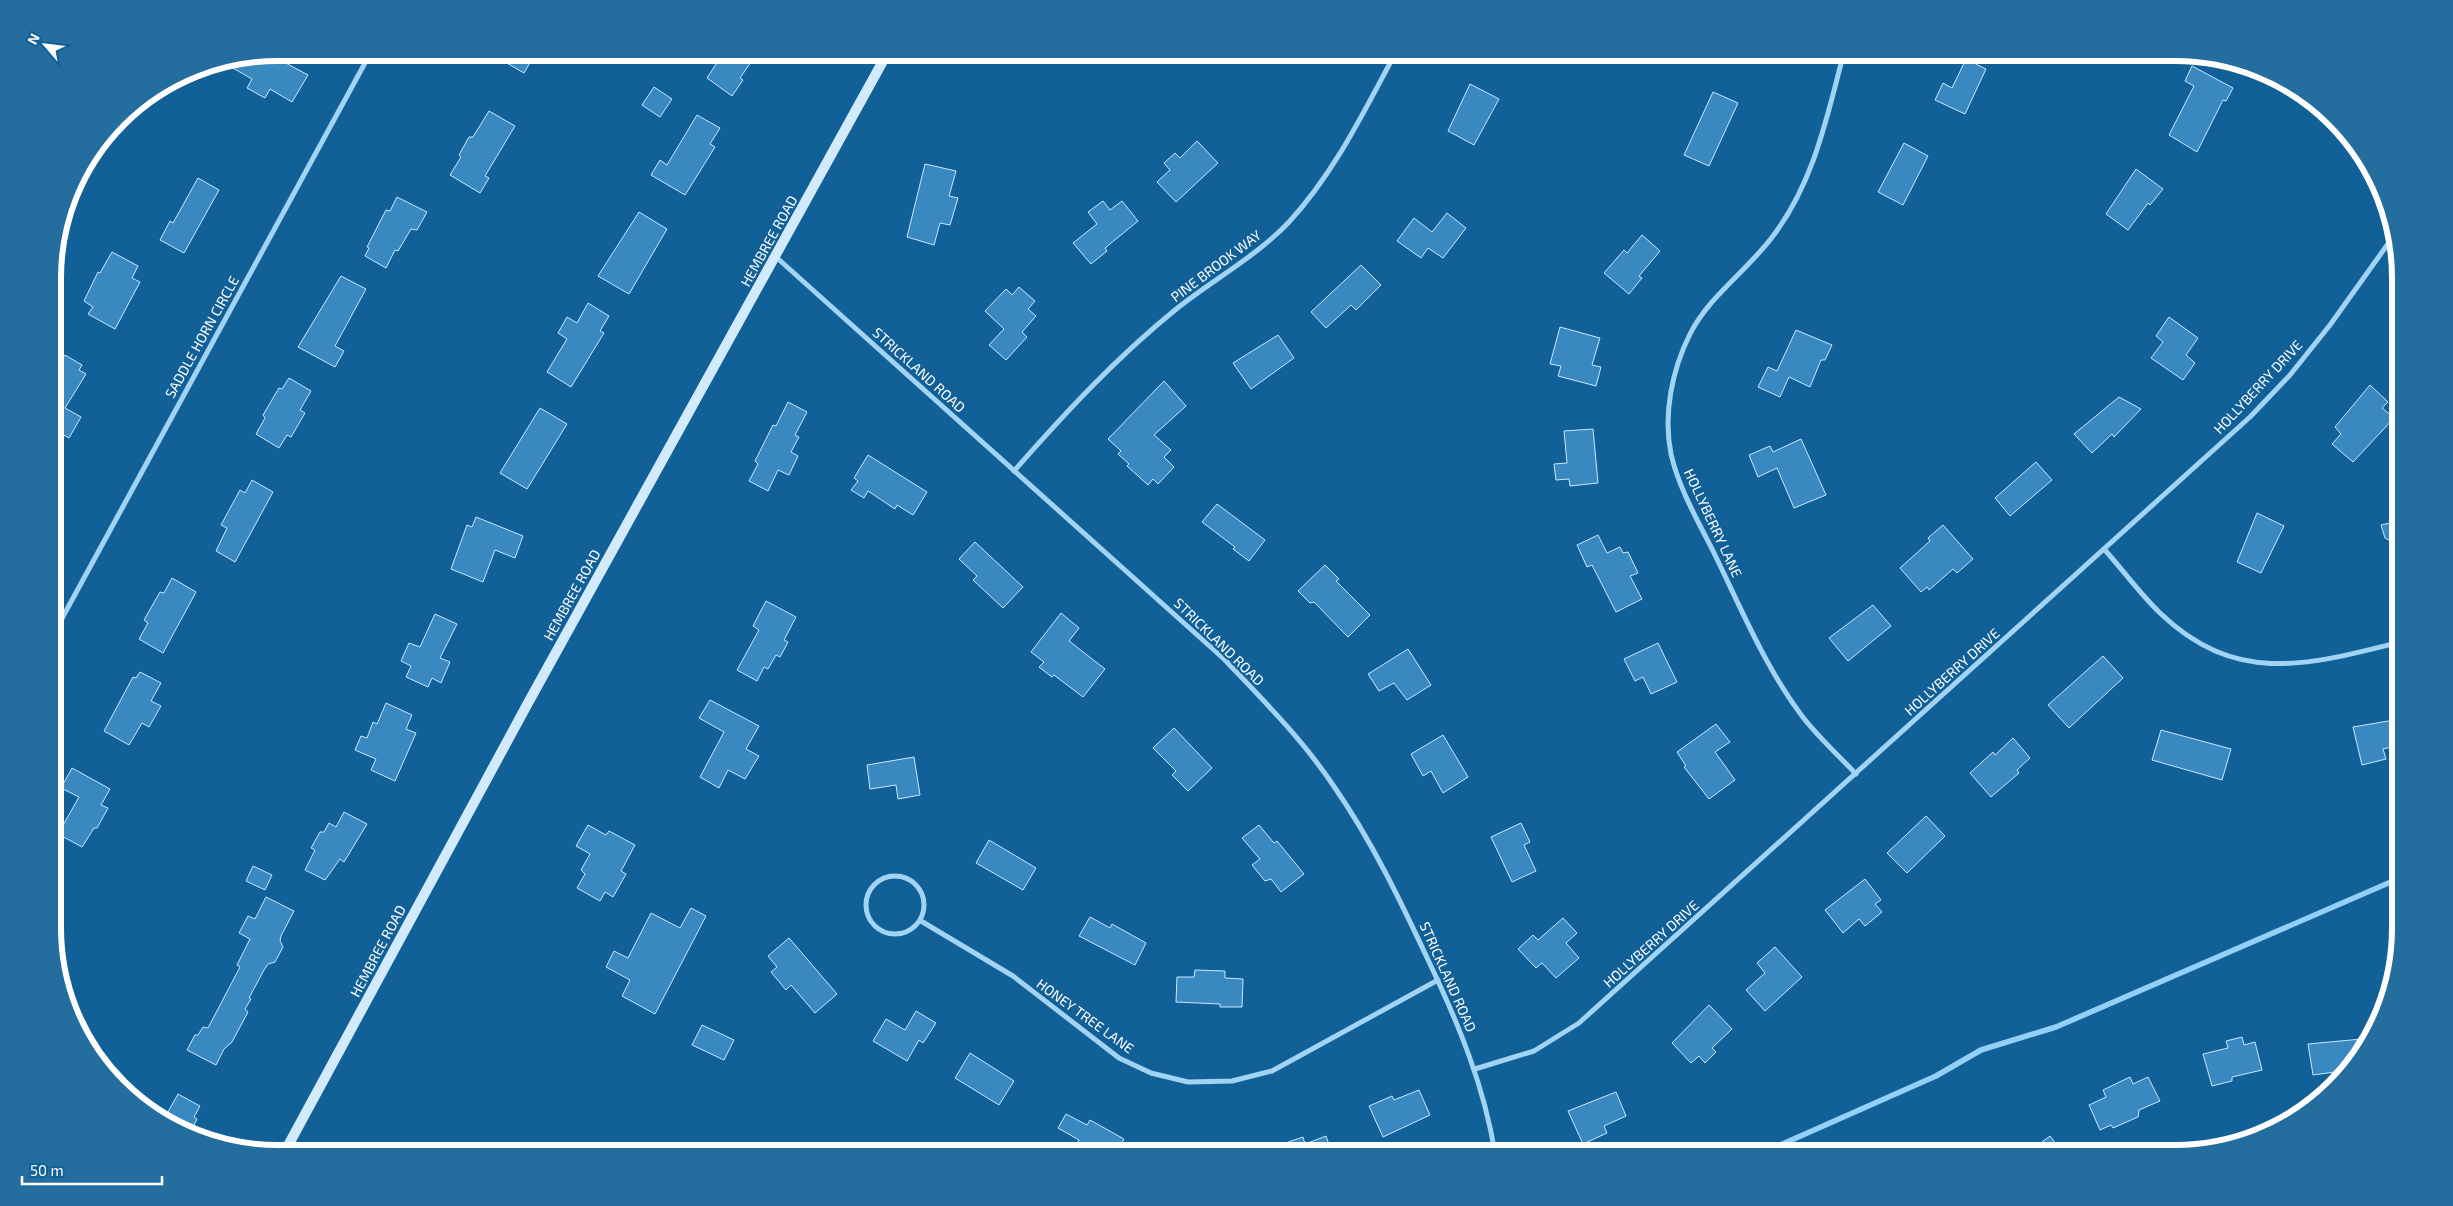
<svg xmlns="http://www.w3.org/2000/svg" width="2453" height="1206" font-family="'Exo 2',sans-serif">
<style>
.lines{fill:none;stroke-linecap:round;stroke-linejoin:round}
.stream{stroke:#93d0f7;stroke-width:5.5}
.building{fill:#3989c0;stroke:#c9e9fe}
.street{stroke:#a1d3f4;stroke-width:5}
.secondary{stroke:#d1ebfd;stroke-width:10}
.labels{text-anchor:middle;stroke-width:4.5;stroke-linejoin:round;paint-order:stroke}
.street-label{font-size:14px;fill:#fff;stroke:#116097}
.rim{fill:none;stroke:#fff;stroke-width:6}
</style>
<rect width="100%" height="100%" fill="#116097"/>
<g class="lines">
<!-- stream -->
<polyline class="stream" points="1762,1153 1936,1076 1981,1050 2056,1027 2400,878"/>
</g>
<!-- building -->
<g class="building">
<polygon points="488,52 536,52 524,73"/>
<polygon points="724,52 758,52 740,78 743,80 732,96 707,78"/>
<polygon points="269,54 308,75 292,102 270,89 265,98 247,88 252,79 224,63"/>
<polygon points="1966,59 1986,69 1965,114 1935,100 1943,83 1952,88"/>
<polygon points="2192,66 2233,88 2226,101 2223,100 2197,152 2169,135 2194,86 2185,81"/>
<polygon points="1470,84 1499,99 1474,145 1448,131"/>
<polygon points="654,87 672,99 660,117 642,105"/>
<polygon points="1713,92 1738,103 1709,166 1684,155"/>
<polygon points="489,111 515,126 485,176 489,178 480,193 450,175 461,157 459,155 469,137 473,137"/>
<polygon points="697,115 720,128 710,144 715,147 685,195 651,175 660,160 667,165"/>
<polygon points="1197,141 1218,163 1176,202 1157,182 1170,170 1164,163 1175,153 1180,158"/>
<polygon points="1904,143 1928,156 1903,205 1878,192"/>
<polygon points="925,164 956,171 949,196 958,198 950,225 940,223 934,245 907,237"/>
<polygon points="2136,169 2163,189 2150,205 2148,203 2128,230 2106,214"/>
<polygon points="198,178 219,190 184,253 160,240 170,221 173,223"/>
<polygon points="397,197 427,212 417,230 411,229 398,251 395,250 386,268 365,256 369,248 367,247 386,210 390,211"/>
<polygon points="1103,201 1110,210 1122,201 1138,221 1105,248 1107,251 1091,264 1073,243 1097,224 1088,212"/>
<polygon points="639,212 667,229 629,294 598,276"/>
<polygon points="1447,213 1466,228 1443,258 1428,248 1421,258 1397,241 1414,218 1432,232"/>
<polygon points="1642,235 1660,251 1639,276 1642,278 1629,294 1604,273 1624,250 1627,253"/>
<polygon points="112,252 138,266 132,278 140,282 115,329 88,314 93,307 84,301 98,272 100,273"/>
<polygon points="1361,265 1381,285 1356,310 1351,305 1326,328 1311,312"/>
<polygon points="341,276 366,289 335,346 344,351 335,367 298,347"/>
<polygon points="1019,287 1035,301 1028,309 1036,316 1022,332 1027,337 1006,360 989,345 1004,329 985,311 1006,289 1012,295"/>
<polygon points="588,303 609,316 600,331 604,333 571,387 547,372 567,339 558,333 567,317 577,323"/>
<polygon points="2169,317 2198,338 2186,355 2195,363 2183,380 2151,358 2163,342 2156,336"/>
<polygon points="1560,327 1600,338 1592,365 1601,367 1596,386 1558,376 1561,366 1550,364"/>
<polygon points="1796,330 1832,345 1825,360 1821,360 1810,387 1789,377 1780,397 1758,387 1768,367 1777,371"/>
<polygon points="1278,335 1294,358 1251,389 1233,363"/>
<polygon points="65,355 82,365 79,370 86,374 65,408 81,417 69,438 53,429 53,373"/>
<polygon points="289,378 311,391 300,410 305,413 291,437 287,435 279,448 256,434 265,418 263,415 279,388 282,389"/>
<polygon points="1164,381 1186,406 1154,435 1171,450 1164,457 1174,467 1158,484 1153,479 1148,485 1127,466 1129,464 1118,454 1121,451 1108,439"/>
<polygon points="2370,385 2388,402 2382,408 2394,418 2353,462 2332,444 2341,434 2335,427"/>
<polygon points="2119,397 2141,409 2114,437 2112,434 2092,453 2074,434"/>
<polygon points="788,402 807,412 795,435 799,437 791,452 798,456 789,475 778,470 768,491 749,481 758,464 755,461 773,425 776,426"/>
<polygon points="540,408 567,424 527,489 500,473"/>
<polygon points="1593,429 1598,483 1570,486 1569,479 1556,480 1554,464 1567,463 1564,431"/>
<polygon points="1801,439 1826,495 1794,508 1777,468 1758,477 1749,455 1770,446 1773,452"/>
<polygon points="868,455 927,492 913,515 897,505 895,509 868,491 864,498 851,490 858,481 854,478"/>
<polygon points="2036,462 2052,480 2010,516 1995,498"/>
<polygon points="252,480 273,492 235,562 216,551 227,528 221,525 240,490 245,493"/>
<polygon points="1217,504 1265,540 1249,561 1233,549 1235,547 1202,522"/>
<polygon points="2257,513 2284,526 2261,573 2237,562"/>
<polygon points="476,517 523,536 515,558 495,550 483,582 451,569 467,525 472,527"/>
<polygon points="2399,521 2399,545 2385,538 2381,525"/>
<polygon points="1943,525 1973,559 1957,573 1953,569 1929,590 1927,587 1921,592 1900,568 1930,541 1928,538"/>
<polygon points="1598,535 1607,553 1620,547 1623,553 1628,552 1638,573 1630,576 1642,599 1616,612 1592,565 1587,567 1577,545"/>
<polygon points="975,542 1023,587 1003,608 973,580 977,576 959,559"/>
<polygon points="1325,565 1339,579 1336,581 1370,615 1348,637 1314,602 1310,603 1298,591"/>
<polygon points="172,578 196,592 163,653 139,639 148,623 144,620 160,592 164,593"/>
<polygon points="766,601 796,617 784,640 788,642 780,657 776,655 768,669 764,667 757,681 737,670 759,630 753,626"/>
<polygon points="1873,605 1891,626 1848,661 1829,638"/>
<polygon points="1061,613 1079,628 1069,641 1105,669 1083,697 1054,675 1052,677 1039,667 1044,662 1031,652"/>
<polygon points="435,614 457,624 440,658 450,662 441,683 432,678 428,687 406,677 411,666 401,661 409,643 420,647"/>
<polygon points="1658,643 1677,682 1651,694 1643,677 1635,681 1624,659"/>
<polygon points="1408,649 1431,685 1407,700 1394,683 1379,691 1368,674"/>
<polygon points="2103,656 2123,678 2069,728 2048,705"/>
<polygon points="140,672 161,683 151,701 161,706 149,727 142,723 129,745 104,731 133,677 136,678"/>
<polygon points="710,700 759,726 746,749 759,756 745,779 728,770 719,788 700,777 724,732 699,718"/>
<polygon points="386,703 412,715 406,729 416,733 395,781 371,770 376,759 355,750 361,736 367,738 373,722 377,724"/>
<polygon points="2400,719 2400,745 2383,749 2386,759 2362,765 2353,727"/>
<polygon points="1716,724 1730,742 1715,752 1735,780 1709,799 1684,767 1686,766 1677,752"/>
<polygon points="1174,728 1212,768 1188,791 1172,775 1176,771 1153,748"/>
<polygon points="2161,730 2231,749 2222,780 2152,760"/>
<polygon points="1443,735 1468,777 1443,793 1431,771 1423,776 1411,754"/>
<polygon points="2013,738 2030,758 2017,770 2019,773 1991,797 1970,773 1993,752 1995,755"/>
<polygon points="914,757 920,795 898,799 896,785 870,789 867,765"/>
<polygon points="72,768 110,789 101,805 108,808 97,828 94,828 82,847 58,834 79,797 61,788"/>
<polygon points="344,812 367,824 344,862 340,859 325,880 305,870 315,850 311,848 320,832 324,832 329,823 336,827"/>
<polygon points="1926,816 1945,836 1907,873 1887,853"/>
<polygon points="1521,823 1530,842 1524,845 1536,871 1512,882 1491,837"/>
<polygon points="588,825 606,835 609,831 635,845 621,871 626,874 613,897 605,892 600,901 577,888 585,874 581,870 590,854 576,846"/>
<polygon points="1259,825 1274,843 1277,841 1304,874 1281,892 1271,879 1265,881 1252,865 1260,859 1242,838"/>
<polygon points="989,840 1036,868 1023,890 976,863"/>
<polygon points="253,866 272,875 265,890 246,881"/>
<polygon points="1865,879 1881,900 1875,904 1882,912 1865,926 1859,919 1843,933 1825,910"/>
<polygon points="266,897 294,911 281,936 280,941 283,947 275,962 268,964 264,970 249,998 251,999 245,1009 248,1012 232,1042 224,1049 216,1065 187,1050 195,1035 198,1035 203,1027 208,1028 240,967 237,965 250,939 239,933 248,916 255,919"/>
<polygon points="691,908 706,916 655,1014 622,996 630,980 606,967 614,951 628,958 651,913 680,928"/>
<polygon points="1090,917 1110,928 1112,924 1146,943 1135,965 1079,936"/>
<polygon points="1563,918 1577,933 1566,943 1579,958 1556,978 1542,963 1536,968 1518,949 1533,935 1538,940"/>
<polygon points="789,938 837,994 815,1013 791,985 786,990 771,972 777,967 768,956"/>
<polygon points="1775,947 1802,977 1765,1011 1746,990 1765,973 1757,963"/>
<polygon points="1195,970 1225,971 1225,978 1243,979 1242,1007 1220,1007 1220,1004 1176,1002 1177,977 1194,977"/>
<polygon points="1709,1005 1732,1029 1712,1048 1716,1052 1705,1063 1699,1056 1691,1063 1672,1043"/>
<polygon points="916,1011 936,1023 923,1043 919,1040 907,1061 873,1041 886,1019 905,1030"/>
<polygon points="702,1025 734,1040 724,1060 692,1045"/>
<polygon points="2242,1037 2244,1045 2255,1042 2262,1070 2232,1077 2232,1081 2212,1086 2203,1054 2228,1048 2226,1041"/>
<polygon points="2362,1039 2363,1050 2349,1070 2313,1075 2308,1044"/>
<polygon points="970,1053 1014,1081 999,1105 955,1078"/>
<polygon points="2130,1077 2133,1084 2148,1077 2160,1101 2139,1110 2138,1117 2113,1128 2111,1125 2100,1130 2089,1105 2106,1097 2103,1090"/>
<polygon points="1419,1090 1430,1115 1383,1137 1369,1106 1392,1096 1394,1100"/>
<polygon points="1616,1092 1626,1116 1604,1126 1607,1133 1583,1144 1568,1111"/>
<polygon points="178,1094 200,1106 194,1117 197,1119 190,1133 178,1130 164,1119"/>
<polygon points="1066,1114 1087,1125 1090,1120 1124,1139 1116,1153 1093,1153 1077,1144 1079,1140 1058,1128"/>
<polygon points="1326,1136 1332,1153 1263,1153 1262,1151 1303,1137 1305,1144"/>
<polygon points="2050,1136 2063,1153 2027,1153"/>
</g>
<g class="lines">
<!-- street -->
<g class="street">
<path d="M1844 52C1827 117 1814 182 1773 236 1748 270 1709 296 1690 334 1672 370 1663 414 1671 454 1679 489 1698 521 1714 553 1741 608 1765 667 1802 716 1818 737 1838 755 1856 774"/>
<path d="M776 257 1224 659C1262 699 1302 739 1333 785 1372 841 1401 902 1430 964 1459 1025 1484 1086 1495 1153"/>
<path d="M1014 471C1065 413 1116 358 1175 310 1212 280 1256 257 1289 222 1335 172 1364 111 1396 52"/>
<path d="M2104 549C2123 570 2140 594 2160 613 2236 686 2309 665 2400 642"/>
<polyline points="54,633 371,52"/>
<circle cx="895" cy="905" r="29"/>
<polyline points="921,921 1013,976 1119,1058 1151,1073 1188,1082 1232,1081 1272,1071 1438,980"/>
<polyline points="1475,1069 1534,1051 1579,1023 2250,417 2290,375 2330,325 2395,234"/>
</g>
<!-- secondary -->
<polyline class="secondary" points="284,1153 528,703 888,52"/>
</g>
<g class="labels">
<!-- street labels -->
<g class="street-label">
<text transform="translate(769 241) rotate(-61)" y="5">HEMBREE ROAD</text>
<text transform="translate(1216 266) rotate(-37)" y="5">PINE BROOK WAY</text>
<text transform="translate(202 337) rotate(-61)" y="5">SADDLE HORN CIRCLE</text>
<text transform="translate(919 370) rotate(42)" y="5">STRICKLAND ROAD</text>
<text transform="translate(2258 387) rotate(-47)" y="5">HOLLYBERRY DRIVE</text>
<text transform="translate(1713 523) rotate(65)" y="5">HOLLYBERRY LANE</text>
<text transform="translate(572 595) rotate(-61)" y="5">HEMBREE ROAD</text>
<text transform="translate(1219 642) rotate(44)" y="5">STRICKLAND ROAD</text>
<text transform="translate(1952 672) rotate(-42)" y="5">HOLLYBERRY DRIVE</text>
<text transform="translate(1651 944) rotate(-42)" y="5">HOLLYBERRY DRIVE</text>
<text transform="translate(378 951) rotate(-62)" y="5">HEMBREE ROAD</text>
<text transform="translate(1448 977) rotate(66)" y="5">STRICKLAND ROAD</text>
<text transform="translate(1085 1016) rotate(36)" y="5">HONEY TREE LANE</text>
</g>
</g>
<!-- crop -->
<path d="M0 0H2453V1206H0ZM278 61H2175A217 217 0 0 1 2392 278V928A217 217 0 0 1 2175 1145H278A217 217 0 0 1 61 928V278A217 217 0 0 1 278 61Z" fill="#246d9f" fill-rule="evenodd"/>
<path class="rim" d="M278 61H2175A217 217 0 0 1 2392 278V928A217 217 0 0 1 2175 1145H278A217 217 0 0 1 61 928V278A217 217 0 0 1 278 61Z"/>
<!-- north arrow -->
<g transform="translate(45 45) rotate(298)" stroke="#116097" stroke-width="4" paint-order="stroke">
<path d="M0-4L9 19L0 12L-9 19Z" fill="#ffffff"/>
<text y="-8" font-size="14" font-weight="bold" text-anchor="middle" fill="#ffffff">N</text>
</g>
<!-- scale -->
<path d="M22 1176v8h140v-8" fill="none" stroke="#ffffff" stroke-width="2.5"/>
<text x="30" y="1176" font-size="15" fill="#ffffff" stroke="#116097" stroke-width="4" paint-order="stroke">50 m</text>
</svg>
